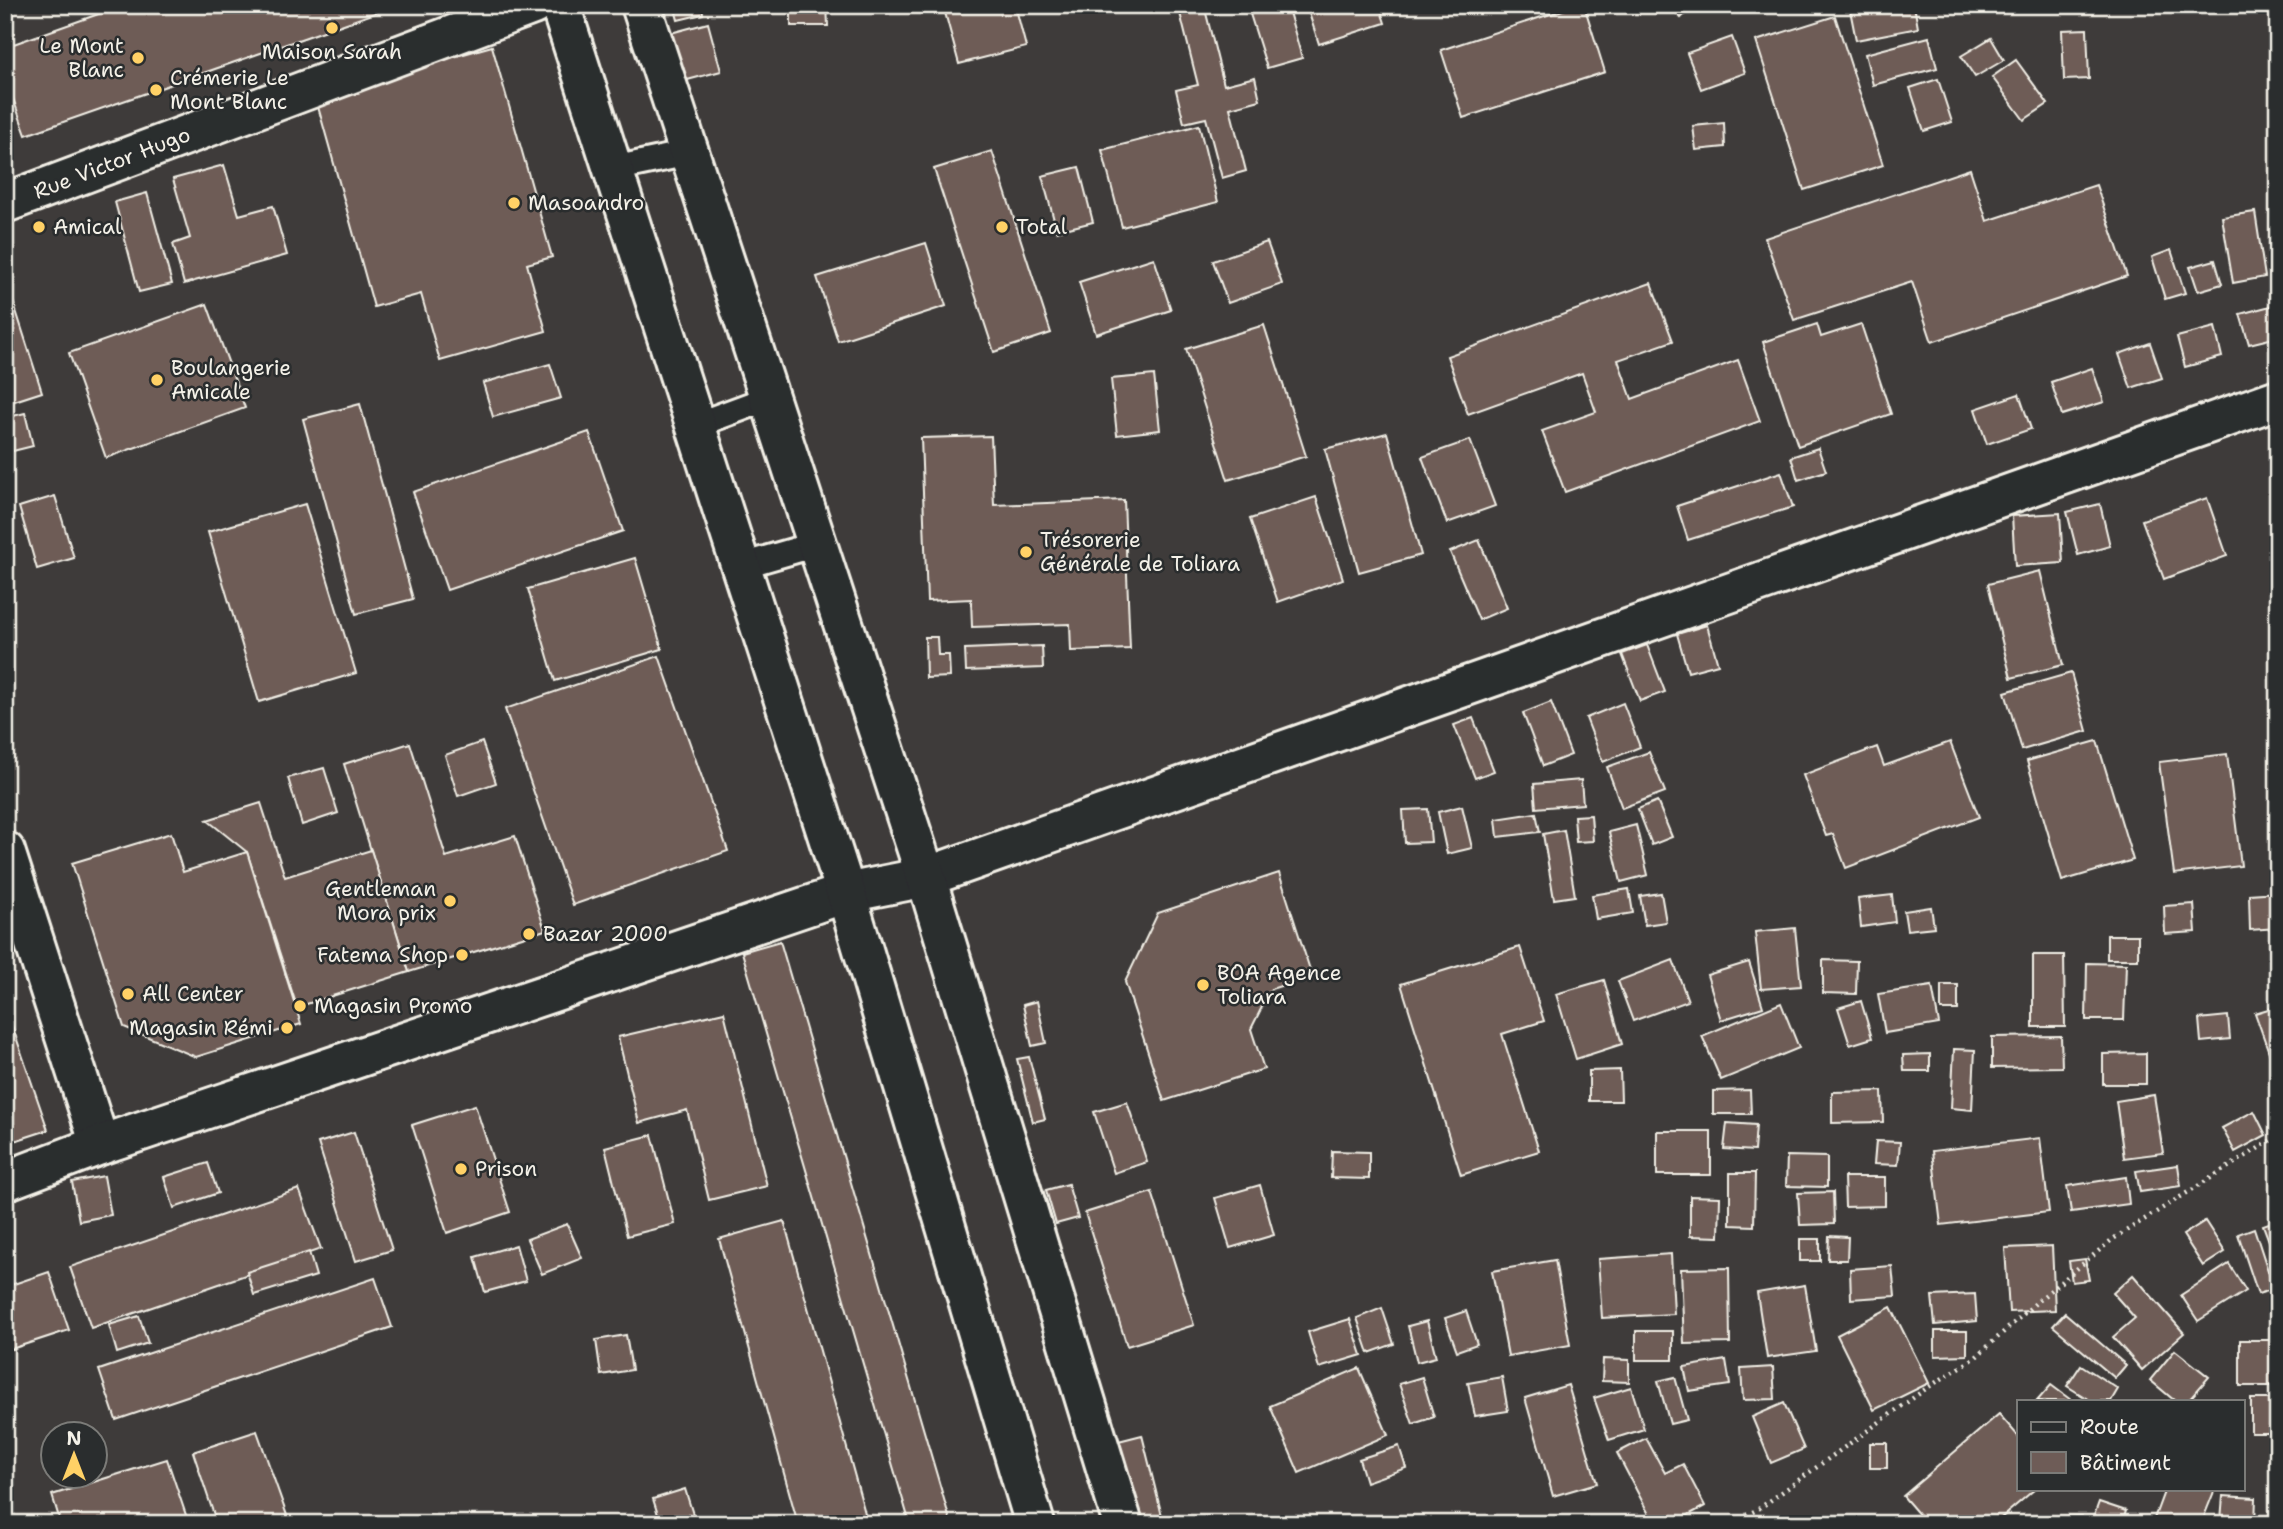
<svg xmlns="http://www.w3.org/2000/svg" width="2283" height="1529" font-family="'Shantell Sans',sans-serif">
<style>
.building{fill:#6e5c57;stroke:#f4f1e8;stroke-width:2}
.lines{fill:none;stroke-linecap:round;stroke-linejoin:round}
.service-casing{stroke:#f4f1e8;stroke-width:30}
.minor-casing{stroke:#f4f1e8;stroke-width:44}
.tertiary-casing{stroke:#f4f1e8;stroke-width:44}
.secondary-casing{stroke:#f4f1e8;stroke-width:44}
.path{stroke:#f4f1e8;stroke-width:4.5;stroke-dasharray:2 5;stroke-linecap:butt}
.service{stroke:#2a2d2e;stroke-width:24}
.minor{stroke:#2a2d2e;stroke-width:38}
.tertiary{stroke:#2a2d2e;stroke-width:38}
.secondary{stroke:#2a2d2e;stroke-width:38}
.poi-dot{fill:#ffd166;stroke:#2a2d2e;stroke-width:2.5}
.labels{text-anchor:middle;stroke-width:5;stroke-linejoin:round;paint-order:stroke}
.poi-label{font-size:21px;fill:#f4f1e8;stroke:#2a2d2e;text-anchor:start}
.street-label{font-size:21px;fill:#f4f1e8;stroke:#2a2d2e}
</style>
<rect width="100%" height="100%" fill="#3e3b3a"/>
<filter id="ink" filterUnits="userSpaceOnUse"><feTurbulence type="fractalNoise" baseFrequency=".0143" numOctaves="2"/><feDisplacementMap in="SourceGraphic" scale="14" xChannelSelector="R" yChannelSelector="G"/><feConvolveMatrix kernelMatrix="1 2 1 2 8 2 1 2 1" color-interpolation-filters="sRGB"/></filter>
<g filter="url(#ink)">
<!-- building -->
<g class="building">
<polygon points="124,5 398,5 26,135 5,76 5,47"/>
<polygon points="674,5 702,5 703,14 678,20"/>
<polygon points="791,5 827,5 828,26 791,26"/>
<polygon points="839,5 871,5 840,11"/>
<polygon points="943,5 1015,5 1026,47 959,64"/>
<polygon points="1178,5 1204,5 1224,85 1255,77 1260,100 1230,108 1246,171 1222,178 1206,118 1184,123 1176,90 1198,85"/>
<polygon points="1277,5 1287,5 1302,58 1267,68 1250,14"/>
<polygon points="1322,5 1379,5 1385,23 1319,44 1308,10"/>
<polygon points="1578,5 1584,5 1605,72 1463,118 1441,50"/>
<polygon points="1668,5 1694,5 1681,18"/>
<polygon points="1849,5 1914,5 1918,28 1856,40"/>
<polygon points="2142,5 2160,5 2158,12"/>
<polygon points="1835,16 1883,165 1804,190 1756,41"/>
<polygon points="708,23 721,71 665,86 652,38"/>
<polygon points="2087,29 2089,79 2064,80 2062,30"/>
<polygon points="1732,37 1745,73 1701,89 1687,53"/>
<polygon points="1929,37 1937,68 1873,85 1865,54"/>
<polygon points="1991,38 2004,60 1975,77 1961,56"/>
<polygon points="492,46 552,257 527,264 546,331 440,361 421,294 374,307 315,96"/>
<polygon points="2016,60 2048,104 2024,120 1992,77"/>
<polygon points="1938,79 1952,122 1924,131 1910,88"/>
<polygon points="1724,123 1725,147 1696,150 1693,126"/>
<polygon points="1199,125 1218,202 1122,227 1102,150"/>
<polygon points="992,151 1051,333 994,352 934,169"/>
<polygon points="224,165 239,215 273,206 287,255 184,284 173,244 190,238 173,179"/>
<polygon points="1079,167 1093,222 1057,231 1042,176"/>
<polygon points="1970,169 1987,221 2096,185 2127,276 1932,342 1912,282 1794,320 1765,238"/>
<polygon points="147,193 172,284 139,292 115,202"/>
<polygon points="2255,212 2265,277 2233,283 2222,217"/>
<polygon points="1267,242 1282,284 1228,303 1213,261"/>
<polygon points="926,243 946,306 838,341 817,277"/>
<polygon points="2171,250 2185,293 2165,299 2152,257"/>
<polygon points="1154,258 1171,310 1096,334 1079,282"/>
<polygon points="2215,260 2222,284 2198,291 2190,267"/>
<polygon points="5,276 42,392 5,404"/>
<polygon points="1651,283 1673,341 1618,360 1632,399 1738,360 1760,421 1565,492 1542,431 1596,412 1582,373 1468,414 1447,356"/>
<polygon points="207,304 245,408 106,458 69,353"/>
<polygon points="2278,304 2278,337 2249,344 2240,314"/>
<polygon points="1817,324 1821,337 1861,324 1891,414 1798,446 1763,342"/>
<polygon points="1264,325 1306,456 1228,480 1186,349"/>
<polygon points="2215,327 2222,357 2185,367 2177,337"/>
<polygon points="2150,343 2162,378 2131,388 2119,354"/>
<polygon points="550,364 561,398 493,417 483,383"/>
<polygon points="2092,368 2104,402 2062,415 2051,382"/>
<polygon points="1154,375 1160,430 1117,435 1111,379"/>
<polygon points="2019,394 2031,429 1987,444 1975,409"/>
<polygon points="360,404 413,599 356,614 303,419"/>
<polygon points="25,413 33,446 5,453 5,418"/>
<polygon points="589,432 623,531 447,590 413,492"/>
<polygon points="1387,433 1421,555 1359,572 1325,449"/>
<polygon points="991,436 994,505 1124,500 1130,649 1071,651 1070,624 972,627 971,599 927,601 921,438"/>
<polygon points="1470,440 1495,506 1447,523 1422,457"/>
<polygon points="1818,448 1826,471 1798,480 1791,457"/>
<polygon points="1781,472 1793,507 1688,540 1677,506"/>
<polygon points="55,496 74,558 37,569 19,507"/>
<polygon points="1316,497 1343,579 1278,602 1250,519"/>
<polygon points="2207,498 2227,556 2164,579 2142,520"/>
<polygon points="305,504 356,673 259,702 208,532"/>
<polygon points="2100,504 2110,546 2078,555 2067,512"/>
<polygon points="2060,513 2063,563 2015,566 2012,516"/>
<polygon points="1479,540 1507,608 1479,620 1450,552"/>
<polygon points="635,558 662,649 555,681 528,589"/>
<polygon points="2040,571 2063,665 2011,678 1988,584"/>
<polygon points="1707,625 1718,664 1688,672 1677,634"/>
<polygon points="925,637 937,637 938,655 949,655 950,677 926,678"/>
<polygon points="1647,645 1665,692 1640,701 1622,654"/>
<polygon points="1042,646 1043,668 966,671 965,649"/>
<polygon points="659,656 728,851 573,905 505,709"/>
<polygon points="2071,673 2087,731 2022,750 2005,692"/>
<polygon points="1551,702 1571,755 1543,766 1523,713"/>
<polygon points="1623,703 1640,747 1603,762 1586,718"/>
<polygon points="1473,718 1494,771 1475,778 1454,725"/>
<polygon points="2097,741 2133,860 2062,881 2027,761"/>
<polygon points="482,742 496,783 458,796 445,755"/>
<polygon points="1950,742 1979,817 1846,868 1833,834 1826,836 1803,775 1877,747 1884,766"/>
<polygon points="410,743 446,857 515,836 545,930 409,972 344,764"/>
<polygon points="1649,752 1665,792 1622,808 1607,767"/>
<polygon points="2227,754 2241,866 2174,874 2159,762"/>
<polygon points="324,768 338,813 302,825 288,778"/>
<polygon points="1581,780 1583,804 1536,808 1534,784"/>
<polygon points="1657,801 1672,837 1652,845 1638,809"/>
<polygon points="261,803 285,877 371,850 409,972 297,1007 247,852 207,820"/>
<polygon points="1462,806 1472,848 1447,854 1438,812"/>
<polygon points="1428,809 1431,842 1405,843 1403,810"/>
<polygon points="1536,813 1540,832 1498,837 1496,819"/>
<polygon points="1591,815 1593,841 1576,842 1574,816"/>
<polygon points="1636,825 1648,875 1621,882 1609,832"/>
<polygon points="1564,830 1575,896 1554,899 1543,834"/>
<polygon points="171,833 183,872 247,852 301,1024 196,1057 124,1027 72,863"/>
<polygon points="1279,873 1312,976 1271,989 1251,1029 1264,1069 1164,1101 1125,982 1158,913"/>
<polygon points="1629,889 1633,913 1596,919 1592,895"/>
<polygon points="2278,892 2278,928 2250,930 2249,894"/>
<polygon points="1661,893 1666,922 1645,925 1640,896"/>
<polygon points="1892,895 1895,922 1861,927 1858,899"/>
<polygon points="2194,904 2196,932 2165,934 2164,906"/>
<polygon points="1931,907 1934,927 1907,930 1904,911"/>
<polygon points="1795,928 1801,986 1761,989 1755,932"/>
<rect x="2107" y="935" width="31" height="24"/>
<polygon points="780,941 946,1506 951,1524 910,1524 742,952"/>
<polygon points="1520,947 1544,1021 1502,1034 1539,1151 1461,1175 1401,984"/>
<polygon points="2033,955 2064,955 2065,1027 2033,1027"/>
<polygon points="1673,960 1688,1001 1633,1021 1618,981"/>
<polygon points="1823,960 1857,961 1856,994 1823,993"/>
<polygon points="1749,962 1763,1007 1721,1020 1707,975"/>
<polygon points="2087,963 2126,964 2124,1020 2086,1020"/>
<polygon points="1604,980 1622,1044 1576,1059 1556,994"/>
<rect x="1941" y="985" width="17" height="25"/>
<polygon points="1932,986 1939,1024 1885,1033 1878,994"/>
<polygon points="1037,1001 1046,1043 1032,1046 1023,1005"/>
<polygon points="1861,1001 1872,1038 1850,1045 1838,1008"/>
<polygon points="1781,1003 1799,1048 1721,1080 1702,1036"/>
<polygon points="5,1005 48,1130 5,1144"/>
<polygon points="2278,1006 2278,1055 2271,1058 2255,1013"/>
<polygon points="724,1012 767,1186 709,1200 687,1110 639,1123 618,1037"/>
<polygon points="2228,1016 2230,1039 2201,1042 2199,1019"/>
<polygon points="2061,1036 2062,1067 1992,1068 1992,1037"/>
<polygon points="1954,1049 1975,1050 1972,1110 1951,1108"/>
<polygon points="2146,1053 2146,1084 2103,1084 2103,1054"/>
<polygon points="1930,1054 1930,1071 1904,1071 1903,1055"/>
<polygon points="1029,1057 1045,1119 1033,1122 1017,1059"/>
<polygon points="1620,1070 1621,1101 1589,1101 1589,1071"/>
<polygon points="1750,1090 1751,1114 1713,1114 1713,1091"/>
<polygon points="1882,1091 1883,1122 1832,1123 1832,1092"/>
<polygon points="2154,1095 2163,1153 2124,1158 2116,1101"/>
<polygon points="1127,1102 1147,1162 1114,1173 1094,1112"/>
<polygon points="475,1105 510,1212 447,1233 412,1125"/>
<polygon points="2254,1111 2266,1135 2235,1152 2222,1128"/>
<polygon points="1727,1123 1756,1125 1754,1151 1724,1149"/>
<rect x="1657" y="1131" width="54" height="44"/>
<polygon points="354,1132 392,1250 356,1261 318,1143"/>
<polygon points="652,1135 675,1224 627,1236 605,1147"/>
<polygon points="2040,1138 2049,1212 1941,1225 1932,1151"/>
<polygon points="1876,1141 1900,1142 1898,1165 1874,1164"/>
<polygon points="1332,1151 1369,1152 1369,1179 1331,1178"/>
<polygon points="1787,1156 1827,1157 1827,1187 1786,1186"/>
<polygon points="208,1163 218,1193 174,1208 164,1177"/>
<polygon points="2178,1165 2181,1186 2140,1192 2136,1171"/>
<polygon points="1730,1173 1755,1173 1754,1226 1730,1225"/>
<polygon points="104,1176 111,1215 79,1221 72,1182"/>
<polygon points="1844,1177 1885,1177 1885,1206 1845,1207"/>
<polygon points="2126,1177 2129,1204 2071,1212 2067,1186"/>
<polygon points="1068,1184 1078,1218 1056,1224 1046,1190"/>
<polygon points="1260,1185 1274,1235 1230,1248 1215,1198"/>
<polygon points="299,1189 321,1249 91,1328 70,1267"/>
<polygon points="1152,1192 1194,1325 1127,1346 1085,1213"/>
<polygon points="1833,1192 1834,1224 1800,1225 1798,1193"/>
<polygon points="1690,1196 1720,1197 1719,1237 1690,1236"/>
<polygon points="2278,1220 2278,1265 2263,1225"/>
<polygon points="784,1221 868,1524 798,1524 719,1239"/>
<polygon points="2205,1221 2225,1252 2203,1266 2183,1235"/>
<polygon points="567,1224 582,1258 542,1274 527,1239"/>
<polygon points="2254,1228 2274,1289 2258,1294 2238,1234"/>
<polygon points="1829,1236 1848,1237 1847,1260 1828,1260"/>
<rect x="1800" y="1239" width="20" height="22"/>
<polygon points="516,1245 526,1281 485,1292 475,1257"/>
<polygon points="2052,1246 2055,1310 2009,1312 2005,1248"/>
<polygon points="309,1252 316,1276 254,1295 247,1272"/>
<polygon points="1671,1254 1674,1314 1602,1318 1598,1259"/>
<polygon points="2085,1259 2089,1280 2072,1282 2069,1261"/>
<polygon points="1555,1260 1570,1345 1508,1356 1492,1271"/>
<polygon points="2229,1264 2246,1291 2198,1321 2181,1295"/>
<polygon points="1892,1266 1895,1296 1851,1299 1850,1269"/>
<polygon points="1729,1268 1730,1343 1684,1344 1681,1269"/>
<polygon points="49,1272 69,1330 5,1351 5,1287"/>
<polygon points="2133,1275 2184,1333 2142,1370 2113,1337 2135,1318 2113,1293"/>
<polygon points="375,1278 392,1327 116,1420 99,1370"/>
<polygon points="1805,1285 1816,1351 1767,1358 1757,1293"/>
<polygon points="1975,1294 1977,1321 1935,1325 1932,1296"/>
<polygon points="1891,1307 1929,1383 1874,1410 1837,1335"/>
<polygon points="1382,1308 1394,1344 1369,1353 1357,1318"/>
<polygon points="1466,1311 1477,1344 1457,1351 1445,1318"/>
<polygon points="2065,1313 2126,1365 2115,1378 2053,1326"/>
<polygon points="139,1316 148,1343 117,1353 109,1325"/>
<polygon points="1350,1319 1362,1355 1319,1368 1308,1332"/>
<polygon points="1427,1321 1436,1357 1417,1362 1408,1326"/>
<rect x="1636" y="1331" width="37" height="29"/>
<polygon points="1935,1331 1967,1331 1967,1355 1935,1356"/>
<polygon points="626,1335 632,1370 601,1375 596,1340"/>
<rect x="2240" y="1340" width="38" height="46"/>
<polygon points="2175,1350 2209,1377 2188,1401 2175,1401 2150,1380"/>
<polygon points="1603,1359 1629,1360 1629,1382 1602,1381"/>
<polygon points="1726,1360 1730,1385 1689,1391 1684,1367"/>
<polygon points="2081,1365 2118,1389 2111,1401 2091,1401 2067,1386"/>
<polygon points="1773,1367 1775,1399 1743,1400 1741,1369"/>
<polygon points="1359,1368 1388,1435 1299,1473 1270,1406"/>
<polygon points="1422,1377 1434,1417 1413,1424 1399,1384"/>
<polygon points="1502,1377 1508,1411 1475,1416 1468,1383"/>
<polygon points="1675,1377 1687,1420 1670,1424 1658,1381"/>
<polygon points="1568,1385 1597,1483 1553,1496 1525,1398"/>
<polygon points="2051,1385 2071,1400 2070,1401 2037,1401"/>
<polygon points="1631,1387 1644,1429 1609,1440 1594,1398"/>
<rect x="2251" y="1399" width="27" height="34"/>
<polygon points="1784,1403 1804,1449 1771,1463 1752,1417"/>
<polygon points="1999,1414 2019,1437 2019,1489 2035,1489 1994,1524 1927,1524 1903,1496"/>
<polygon points="257,1431 290,1524 217,1524 193,1452"/>
<polygon points="1142,1435 1164,1524 1114,1524 1095,1447"/>
<polygon points="1646,1438 1665,1473 1683,1464 1705,1506 1672,1524 1654,1524 1617,1453"/>
<rect x="1870" y="1443" width="17" height="25"/>
<polygon points="1399,1446 1406,1468 1366,1482 1359,1459"/>
<polygon points="167,1459 189,1524 61,1524 52,1495"/>
<polygon points="685,1489 696,1524 661,1524 653,1499"/>
<polygon points="2165,1489 2215,1489 2201,1524 2152,1524"/>
<polygon points="2278,1493 2278,1512 2272,1510"/>
<polygon points="2223,1496 2256,1498 2255,1523 2221,1520"/>
<polygon points="2099,1502 2126,1511 2122,1524 2091,1524"/>
<polygon points="2081,1516 2081,1524 2051,1524 2050,1517"/>
<polygon points="2038,1520 2038,1524 2017,1524 2017,1521"/>
</g>
<g class="lines">
<!-- service casing -->
<g class="service-casing">
<g id="service">
<polyline points="613,169 689,153"/>
<polyline points="696,425 769,398"/>
<polyline points="741,566 817,544"/>
</g>
</g>
<!-- minor casing -->
<g class="minor-casing">
<g id="minor">
<polyline points="5,203 533,5"/>
<polyline points="5,851 100,1145"/>
<polyline points="5,1181 100,1145 846,893"/>
</g>
</g>
<!-- tertiary casing -->
<g class="tertiary-casing">
<polyline id="tertiary" points="846,893 926,877 2278,399"/>
</g>
<!-- secondary casing -->
<g class="secondary-casing">
<g id="secondary">
<polyline points="560,5 846,893 1035,1524"/>
<polyline points="641,5 926,877 1123,1524"/>
</g>
</g>
<!-- path -->
<polyline class="path" points="1727,1524 1757,1510 1927,1388 1975,1358 2039,1300 2113,1239 2278,1136"/>
<!-- service -->
<use href="#service" class="service"/>
<!-- minor -->
<use href="#minor" class="minor"/>
<!-- tertiary -->
<use href="#tertiary" class="tertiary"/>
<!-- secondary -->
<use href="#secondary" class="secondary"/>
</g>
</g>
<!-- markers -->
<g class="poi-dot">
<circle cx="332" cy="28" r="7"/>
<circle cx="138" cy="58" r="7"/>
<circle cx="156" cy="90" r="7"/>
<circle cx="514" cy="203" r="7"/>
<circle cx="39" cy="227" r="7"/>
<circle cx="1002" cy="227" r="7"/>
<circle cx="157" cy="380" r="7"/>
<circle cx="1026" cy="552" r="7"/>
<circle cx="450" cy="901" r="7"/>
<circle cx="529" cy="934" r="7"/>
<circle cx="462" cy="955" r="7"/>
<circle cx="1203" cy="985" r="7"/>
<circle cx="128" cy="994" r="7"/>
<circle cx="300" cy="1006" r="7"/>
<circle cx="287" cy="1028" r="7"/>
<circle cx="461" cy="1169" r="7"/>
</g>
<g class="labels">
<!-- poi labels -->
<g class="poi-label">
<text x="124" y="53" text-anchor="end">Le Mont<tspan x="124" dy="24">Blanc</tspan></text>
<text x="332" y="59" text-anchor="middle">Maison Sarah</text>
<text x="170" y="85">Crémerie Le<tspan x="170" dy="24">Mont Blanc</tspan></text>
<text x="528" y="210">Masoandro</text>
<text x="53" y="234">Amical</text>
<text x="1016" y="234">Total</text>
<text x="171" y="375">Boulangerie<tspan x="171" dy="24">Amicale</tspan></text>
<text x="1040" y="547">Trésorerie<tspan x="1040" dy="24">Générale de Toliara</tspan></text>
<text x="436" y="896" text-anchor="end">Gentleman<tspan x="436" dy="24">Mora prix</tspan></text>
<text x="543" y="941">Bazar 2000</text>
<text x="448" y="962" text-anchor="end">Fatema Shop</text>
<text x="1217" y="980">BOA Agence<tspan x="1217" dy="24">Toliara</tspan></text>
<text x="142" y="1001">All Center</text>
<text x="314" y="1013">Magasin Promo</text>
<text x="273" y="1035" text-anchor="end">Magasin Rémi</text>
<text x="475" y="1176">Prison</text>
</g>
<!-- street labels -->
<g class="street-label">
<text transform="translate(112 163) rotate(-21)" y="7">Rue Victor Hugo</text>
</g>
</g>
<!-- margin -->
<rect width="2283" height="1529" fill="none" stroke="#2a2d2e" stroke-width="28"/>
<rect x="14" y="14" width="2255" height="1501" fill="none" stroke="#f4f1e8" stroke-width="2.5" filter="url(#ink)"/>
<!-- legend -->
<rect x="2017" y="1400" width="228" height="91" fill="#2a2d2e" stroke="#7b7b78" stroke-width="2"/>
<rect x="2031" y="1422" width="35" height="10" fill="#2a2d2e" stroke="#7b7b78" stroke-width="2"/>
<text x="2080" y="1434" font-size="21" fill="#f4f1e8">Route</text>
<rect x="2031" y="1452" width="35" height="21" fill="#6e5c57" stroke="#7b7b78" stroke-width="2"/>
<text x="2080" y="1470" font-size="21" fill="#f4f1e8">Bâtiment</text>
<!-- north arrow -->
<g transform="translate(74 1455)"><circle r="33" fill="#2a2d2e" stroke="#7b7b78" stroke-width="2"/>
<path d="M0-5L12 26L0 18L-12 26Z" fill="#ffd166"/>
<text y="-10" font-size="19" font-weight="bold" text-anchor="middle" fill="#f4f1e8">N</text>
</g>
</svg>
